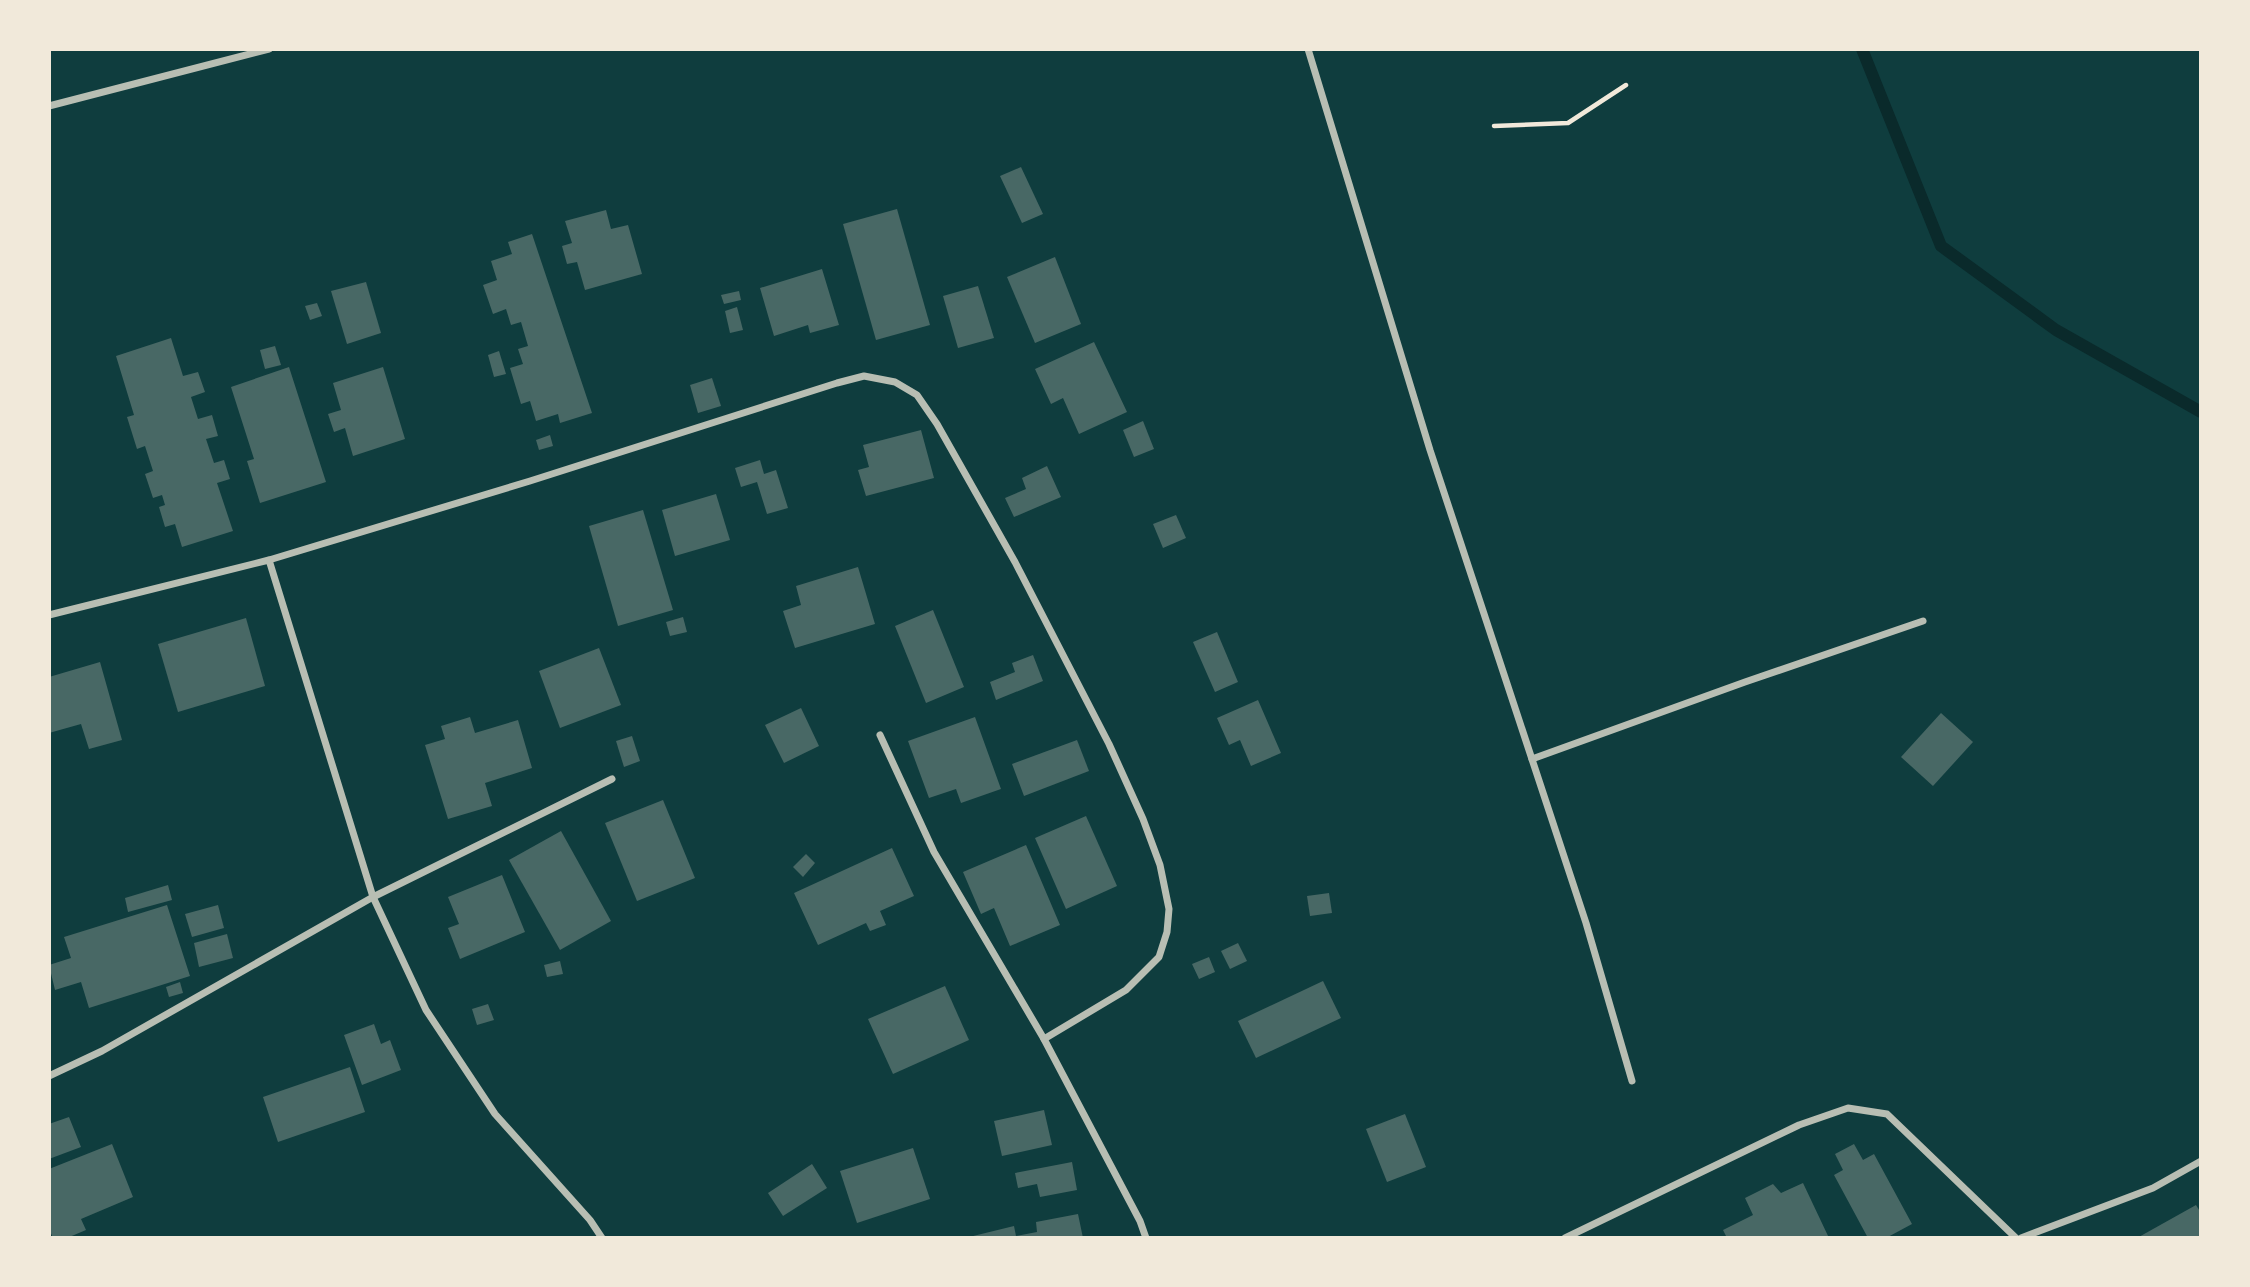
<svg xmlns="http://www.w3.org/2000/svg" width="2250" height="1287" font-family="'Space Grotesk',sans-serif">
<style>
.lines{fill:none;stroke-linecap:round;stroke-linejoin:round}
.stream{stroke:#0a2a2b;stroke-width:12}
.building{fill:#486865}
.path{stroke:#f1e9da;stroke-width:4.5}
.minor{stroke:#b8beb3;stroke-width:7}
</style>
<rect width="100%" height="100%" fill="#0f3d3e"/>
<g class="lines">
<!-- stream -->
<polyline class="stream" points="1862,49 1941,246 2056,330 2201,412"/>
</g>
<!-- building -->
<g class="building">
<polygon points="1021,167 1043,214 1022,223 1000,176"/>
<polygon points="897,209 930,325 876,340 843,224"/>
<polygon points="606,210 611,229 628,225 642,274 585,290 577,262 567,264 562,246 572,243 565,221"/>
<polygon points="532,234 592,413 560,423 558,414 536,421 530,401 521,404 510,368 523,364 518,349 528,346 521,322 511,325 506,309 493,314 483,285 497,280 491,261 512,254 508,242"/>
<polygon points="1055,257 1081,324 1035,343 1007,277"/>
<polygon points="822,269 839,325 810,333 808,325 774,336 760,288"/>
<polygon points="366,282 381,333 347,344 331,291"/>
<polygon points="978,286 994,338 958,348 943,296"/>
<polygon points="739,291 741,300 724,304 721,295"/>
<polygon points="317,303 322,316 310,320 305,306"/>
<polygon points="737,307 743,330 730,333 725,311"/>
<polygon points="171,338 183,376 198,372 205,392 191,397 198,419 212,415 218,436 206,439 214,463 224,460 230,479 217,483 233,531 182,547 175,524 165,527 159,507 165,505 162,495 153,498 145,474 153,471 145,446 137,449 127,417 134,415 116,356"/>
<polygon points="1094,342 1127,412 1079,434 1063,398 1051,404 1035,369"/>
<polygon points="275,346 281,365 265,369 260,350"/>
<polygon points="499,351 506,374 494,377 488,355"/>
<polygon points="289,367 326,482 260,503 247,461 254,459 231,387"/>
<polygon points="383,367 405,439 353,456 345,428 334,432 328,414 341,410 333,383"/>
<polygon points="712,378 721,406 698,413 690,385"/>
<polygon points="1143,421 1154,449 1134,457 1123,430"/>
<polygon points="921,430 934,478 866,496 858,470 869,467 863,445"/>
<polygon points="550,435 553,446 539,450 536,440"/>
<polygon points="760,460 764,474 776,470 788,508 767,514 757,482 741,487 735,468"/>
<polygon points="1047,466 1061,497 1014,517 1005,498 1026,489 1022,478"/>
<polygon points="716,494 730,540 675,556 662,510"/>
<polygon points="643,510 673,610 618,626 589,526"/>
<polygon points="1176,515 1186,538 1163,548 1153,524"/>
<polygon points="858,567 875,624 795,648 783,611 801,605 796,586"/>
<polygon points="933,610 964,687 926,703 895,626"/>
<polygon points="683,617 687,632 670,636 666,622"/>
<polygon points="246,618 265,686 178,712 158,644"/>
<polygon points="1217,632 1238,682 1215,692 1193,642"/>
<polygon points="599,648 621,705 560,728 539,671"/>
<polygon points="1033,655 1043,681 996,700 990,682 1015,672 1012,663"/>
<polygon points="100,662 122,740 89,749 81,724 49,733 49,677"/>
<polygon points="1258,700 1281,753 1251,766 1240,740 1229,745 1217,718"/>
<polygon points="801,708 819,746 784,763 765,725"/>
<polygon points="1941,713 1973,742 1933,786 1901,757"/>
<polygon points="470,717 475,733 518,720 532,768 485,783 492,806 448,819 425,745 445,739 441,726"/>
<polygon points="975,717 1001,789 961,803 956,789 929,798 908,741"/>
<polygon points="632,736 640,761 624,767 616,741"/>
<polygon points="1077,740 1089,771 1024,796 1012,764"/>
<polygon points="663,800 695,878 637,901 605,823"/>
<polygon points="1086,816 1117,886 1066,909 1035,838"/>
<polygon points="561,831 611,921 560,950 509,860"/>
<polygon points="1026,845 1060,925 1010,946 994,908 981,914 963,872"/>
<polygon points="892,848 914,896 880,911 886,925 870,931 866,923 818,945 794,893"/>
<polygon points="806,854 815,863 803,877 793,867"/>
<polygon points="502,875 525,932 460,959 448,928 459,924 448,897"/>
<polygon points="168,885 172,900 128,912 125,898"/>
<polygon points="1329,893 1332,913 1310,916 1307,896"/>
<polygon points="167,905 190,976 89,1008 81,982 55,990 49,965 71,958 64,937"/>
<polygon points="218,905 224,928 192,937 185,914"/>
<polygon points="227,934 233,958 199,967 194,943"/>
<polygon points="1238,943 1247,961 1230,969 1221,951"/>
<polygon points="1209,957 1215,972 1199,979 1192,964"/>
<polygon points="560,961 563,974 547,977 544,965"/>
<polygon points="1323,981 1341,1018 1256,1058 1238,1021"/>
<polygon points="180,982 183,993 169,997 166,987"/>
<polygon points="945,986 969,1040 893,1074 868,1019"/>
<polygon points="488,1004 494,1020 477,1025 472,1009"/>
<polygon points="374,1024 381,1044 390,1040 401,1070 362,1085 344,1035"/>
<polygon points="350,1067 365,1112 278,1142 263,1097"/>
<polygon points="1044,1110 1052,1145 1002,1156 994,1121"/>
<polygon points="1405,1114 1426,1167 1387,1182 1366,1129"/>
<polygon points="69,1117 81,1147 49,1159 49,1124"/>
<polygon points="112,1144 133,1197 81,1219 86,1230 67,1238 53,1238 49,1229 49,1169"/>
<polygon points="1854,1144 1863,1160 1874,1154 1912,1224 1886,1238 1868,1238 1834,1175 1843,1170 1835,1154"/>
<polygon points="913,1148 930,1199 857,1223 840,1171"/>
<polygon points="1072,1162 1077,1190 1040,1197 1037,1184 1018,1188 1015,1173"/>
<polygon points="812,1164 827,1188 783,1216 768,1193"/>
<polygon points="1803,1183 1829,1238 1727,1238 1723,1230 1753,1215 1745,1198 1773,1184 1781,1193"/>
<polygon points="2196,1205 2201,1213 2201,1238 2137,1238"/>
<polygon points="1078,1214 1083,1238 965,1238 1014,1226 1016,1236 1037,1232 1036,1222"/>
</g>
<g class="lines">
<!-- path -->
<polyline class="path" points="1494,126 1568,123 1626,85"/>
<!-- minor -->
<g class="minor">
<polyline points="1308,49 1430,450 1586,923 1632,1081"/>
<polyline points="49,106 269,49"/>
<polyline points="269,560 373,897 426,1010 495,1114 590,1220 602,1238"/>
<polyline points="49,615 269,560 530,481 837,383 864,376 895,382 917,395 937,424 1015,562 1109,744 1143,819 1160,865 1169,909 1167,932 1159,957 1126,990 1044,1039"/>
<polyline points="880,735 934,852 1044,1039 1140,1221 1146,1238"/>
<polyline points="1532,759 1745,682 1923,621"/>
<polyline points="49,1076 102,1051 373,897 612,779"/>
<polyline points="1565,1238 1799,1125 1848,1108 1887,1114 2016,1238"/>
<polyline points="2021,1238 2153,1188 2201,1161"/>
</g>
</g>
<!-- border -->
<rect width="2250" height="1287" fill="none" stroke="#f1e9da" stroke-width="102"/>
</svg>
